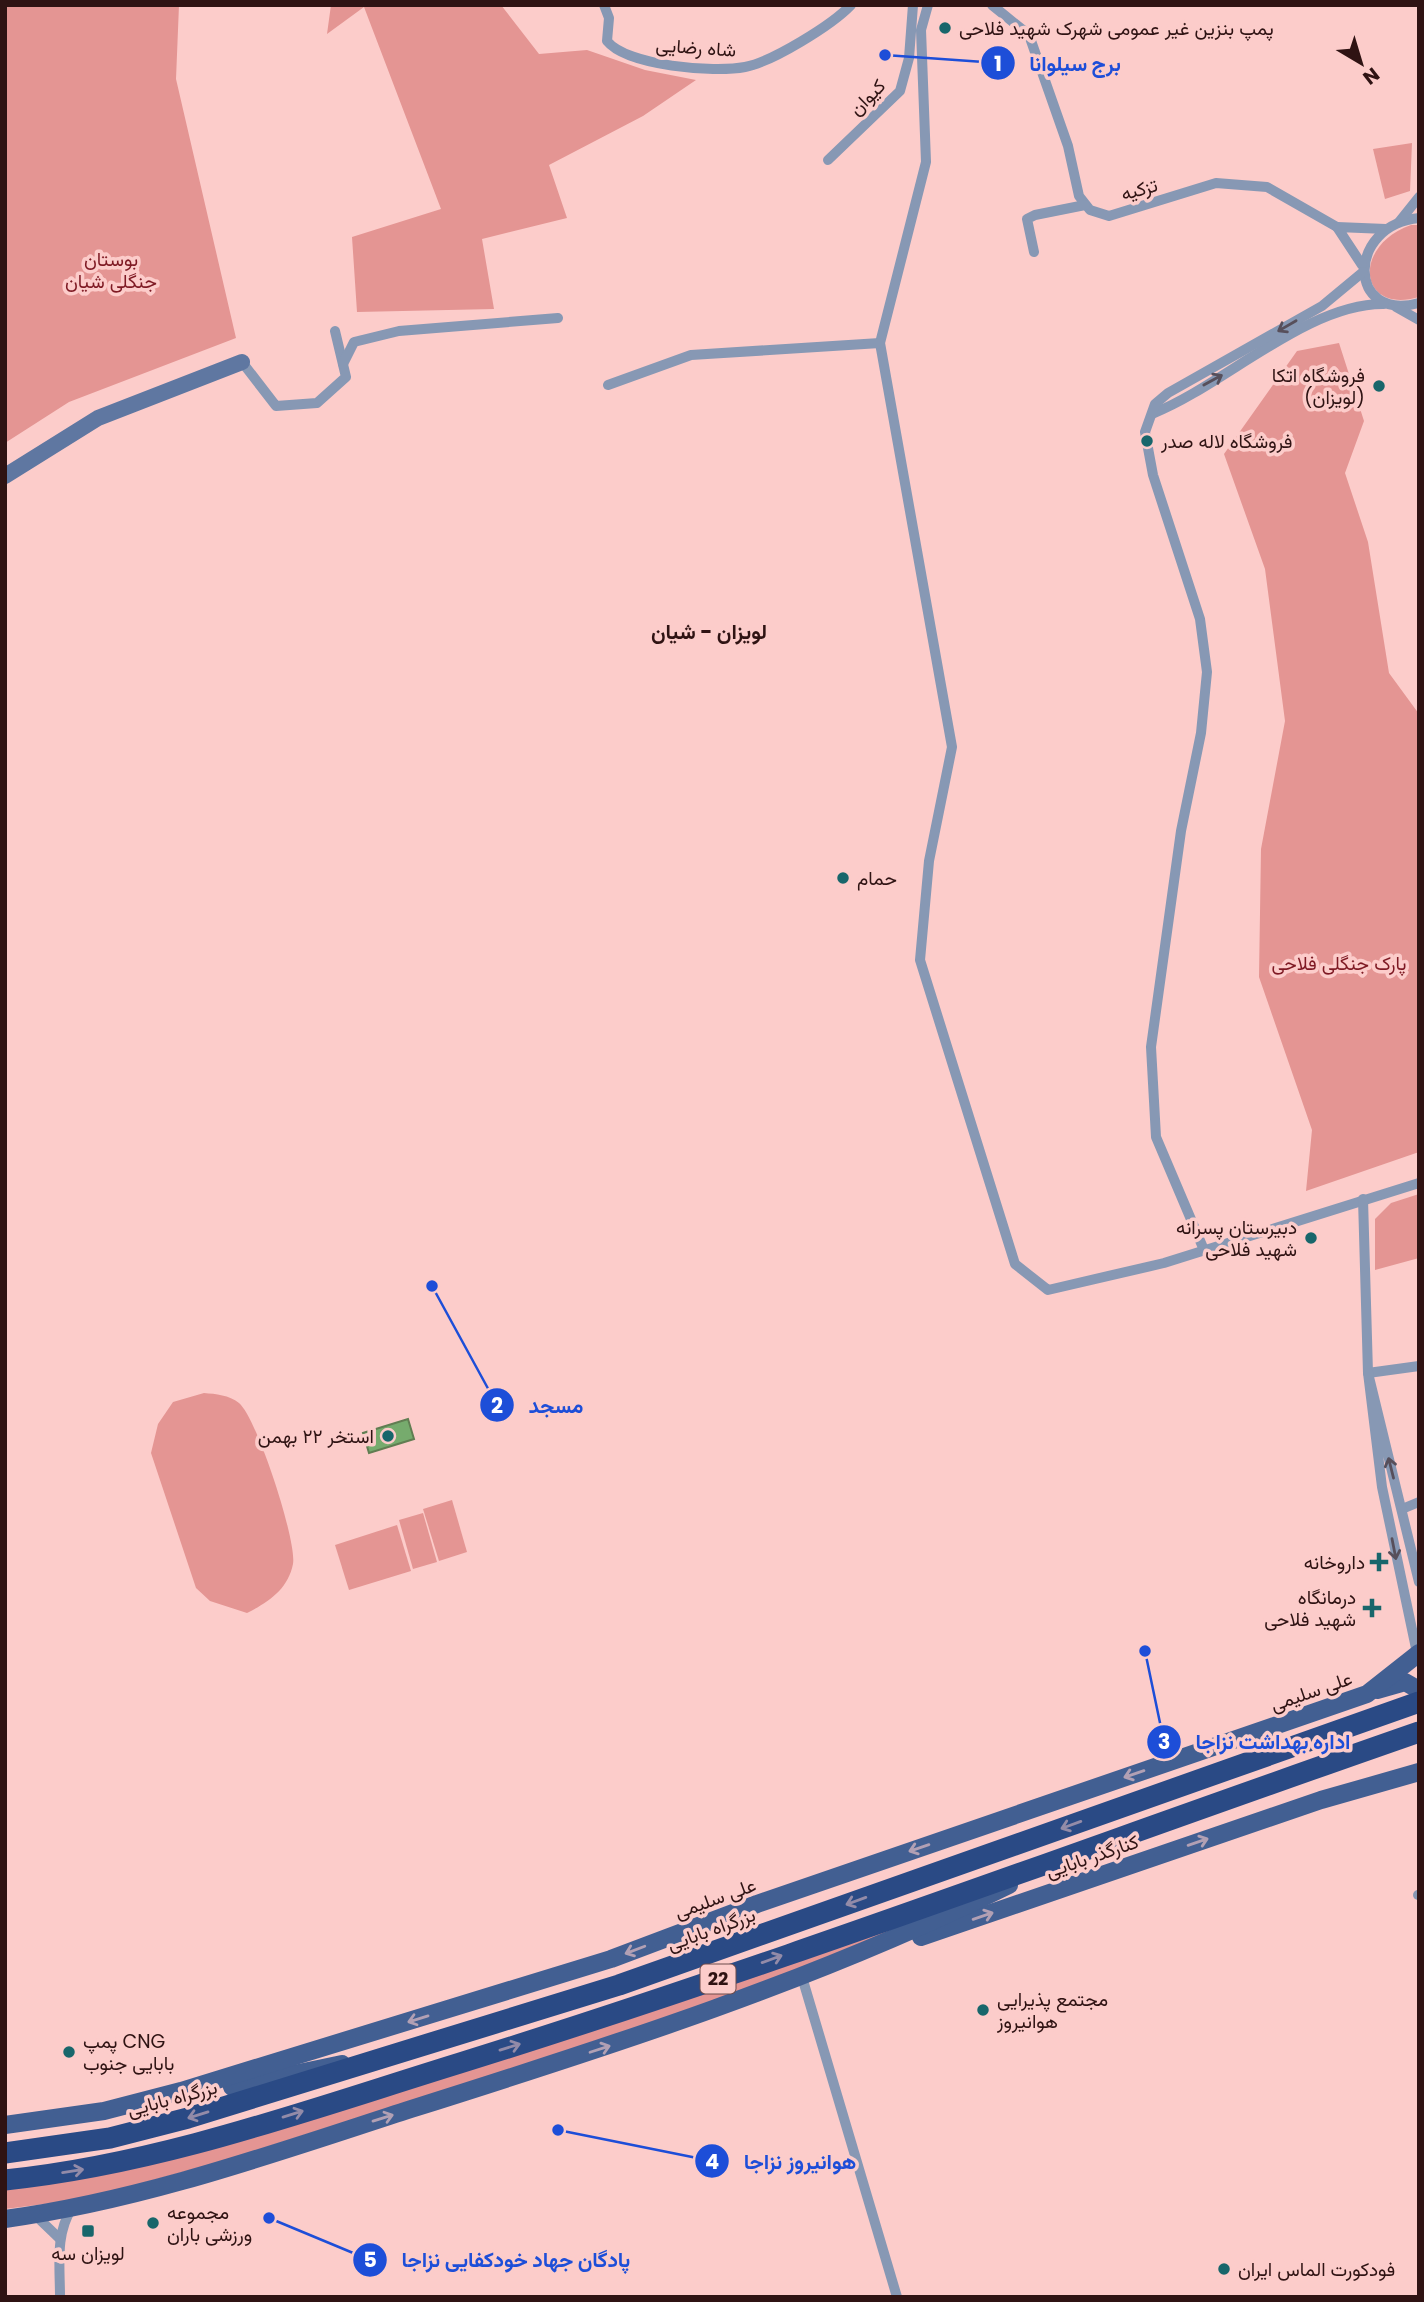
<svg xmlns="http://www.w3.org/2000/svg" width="1424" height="2302" font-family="Poppins,Vazirmatn,sans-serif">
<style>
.green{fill:#e49593}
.water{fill:#76ab6d;stroke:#617d52;stroke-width:2}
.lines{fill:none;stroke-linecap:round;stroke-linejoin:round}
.street{stroke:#8798b4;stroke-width:10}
.secondary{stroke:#5f77a1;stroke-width:16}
.primary{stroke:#425f92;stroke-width:18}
.highway{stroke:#2a4a85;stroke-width:21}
.oneway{stroke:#574f5b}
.oneway2{stroke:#b2a0b4}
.oneway3{stroke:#938ba8}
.poi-dot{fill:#18666b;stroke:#fcccca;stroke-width:2.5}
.labels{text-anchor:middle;stroke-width:7;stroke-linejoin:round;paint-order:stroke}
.shield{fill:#fcccca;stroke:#6c4a4a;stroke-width:2}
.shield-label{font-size:18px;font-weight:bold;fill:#2f1313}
.poi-label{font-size:19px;fill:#2f1313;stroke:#fcccca;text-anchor:start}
.street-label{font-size:19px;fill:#2f1313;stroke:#fcccca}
.park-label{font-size:19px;fill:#7e1923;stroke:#fcccca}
.neighbourhood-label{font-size:21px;font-weight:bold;fill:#2f1313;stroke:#fcccca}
.leader{fill:none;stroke:#1d4ed8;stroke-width:2.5}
.callout-dot{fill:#1d4ed8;stroke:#fcccca;stroke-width:2.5}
.mark-label{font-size:21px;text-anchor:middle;font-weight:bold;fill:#fff}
.callout-label{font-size:21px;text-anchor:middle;font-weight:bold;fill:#1d4ed8;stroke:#fcccca;stroke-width:7;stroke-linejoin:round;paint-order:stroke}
</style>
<rect width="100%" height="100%" fill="#fcccca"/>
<!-- green -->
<g class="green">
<polygon points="5,5 179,5 176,79 236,338 69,402 5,443"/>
<polygon points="331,5 501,5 539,54 587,50 645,70 696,80 643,116 549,165 567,218 482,239 494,309 357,312 352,237 441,209 364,7 327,34"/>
<polygon points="1412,143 1410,191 1385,199 1373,149"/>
<path d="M1411 225H1419V297C1359 315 1351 246 1411 225Z"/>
<polygon points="1339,343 1364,421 1345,473 1368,542 1389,673 1419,714 1419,1152 1306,1191 1312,1130 1259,977 1261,849 1285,721 1265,569 1224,454 1297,351"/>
<polygon points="1419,1194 1419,1258 1375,1270 1375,1219 1391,1203"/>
<path d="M204 1393C216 1394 229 1395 239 1403 257 1418 297 1541 293 1564 288 1589 269 1602 247 1613L210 1601 196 1588 151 1453 158 1424 173 1402Z"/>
<polygon points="452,1500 467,1552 439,1561 423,1509"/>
<polygon points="423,1513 437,1562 413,1569 399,1520"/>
<polygon points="397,1525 411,1571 349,1590 335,1545"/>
<polygon points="971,1900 703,2008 223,2161 84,2199 5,2209 5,2189 30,2186"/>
</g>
<!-- water -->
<polygon class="water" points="408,1419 414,1439 369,1453 363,1433"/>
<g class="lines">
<!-- street -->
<g class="street">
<path d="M604 5 609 18 607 41C627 66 714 73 745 67 772 62 832 25 851 5"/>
<polyline points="928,5 921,30 926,162 880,343 952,747 929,861 920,960 1015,1264 1048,1290 1164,1263 1419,1183"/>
<polyline points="992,5 1029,35 1068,146 1079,196 1090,210 1109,216 1216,183 1267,187 1337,227"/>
<polyline points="828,160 900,91 909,58 913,5"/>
<path d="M1419 218C1346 225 1347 323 1419 303"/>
<polyline points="1399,222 1419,197"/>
<polyline points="1034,252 1027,219 1035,215 1085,205"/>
<polyline points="1362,265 1337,227 1386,229"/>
<polyline points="1396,307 1419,320"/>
<polyline points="242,362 276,406 317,403 346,377 335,331"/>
<polyline points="343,364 354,342 399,331 558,318"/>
<polyline points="608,385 691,355 880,343"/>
<path d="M1154 413C1224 385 1308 303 1384 304"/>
<polyline points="1363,1199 1368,1373 1419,1366"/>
<polyline points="1204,1250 1156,1137 1151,1047 1181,831 1201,733 1207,672 1200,619 1153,475 1145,432 1155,404 1168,393 1322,306 1363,272"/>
<polyline points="1402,1509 1419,1502"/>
<polyline points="1417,1653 1382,1487 1368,1373 1419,1582"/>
<polyline points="1418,1895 1419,1895"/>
<polyline points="802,1977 897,2297"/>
<polyline points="35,2215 60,2239"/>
<path d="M60 2297C60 2266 55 2234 72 2208"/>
</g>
<!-- secondary -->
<polyline class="secondary" points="5,476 98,418 242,362"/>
<!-- primary -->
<g class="primary">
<polyline points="1377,1690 1405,1682 1419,1690"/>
<polyline points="921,1937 1321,1800 1419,1772"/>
<polyline points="232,2087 342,2064"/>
<polyline points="5,2125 104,2111 181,2091 611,1959 757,1904 1367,1694 1419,1653"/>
<path d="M5 2219C144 2200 278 2152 411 2109 614 2045 817 1980 1009 1885"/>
</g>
<!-- highway -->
<g class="highway">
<polyline points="5,2153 110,2138 188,2118 619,1985 1419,1702"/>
<path d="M5 2180C161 2164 311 2109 460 2063 782 1963 1099 1843 1419 1732"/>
</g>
</g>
<!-- one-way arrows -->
<defs><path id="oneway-shaft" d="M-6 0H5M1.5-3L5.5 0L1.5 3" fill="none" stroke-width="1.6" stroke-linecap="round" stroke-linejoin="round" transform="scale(1.75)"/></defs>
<g class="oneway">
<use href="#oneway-shaft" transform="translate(1287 326) rotate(150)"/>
<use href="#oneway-shaft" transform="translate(1213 380) rotate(-29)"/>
<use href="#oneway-shaft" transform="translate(1391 1468) rotate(-104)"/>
<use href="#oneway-shaft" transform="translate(1394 1549) rotate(79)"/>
</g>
<g class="oneway2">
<use href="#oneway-shaft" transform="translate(1134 1774) rotate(161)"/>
<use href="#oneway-shaft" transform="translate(1198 1842) rotate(-19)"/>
<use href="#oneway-shaft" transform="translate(919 1848) rotate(161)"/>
<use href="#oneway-shaft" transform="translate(983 1916) rotate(-19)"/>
<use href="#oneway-shaft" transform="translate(635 1950) rotate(159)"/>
<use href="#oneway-shaft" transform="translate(418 2019) rotate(163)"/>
<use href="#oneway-shaft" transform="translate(600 2049) rotate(-18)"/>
<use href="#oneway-shaft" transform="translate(383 2118) rotate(-17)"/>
</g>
<g class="oneway3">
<use href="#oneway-shaft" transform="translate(1071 1825) rotate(160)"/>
<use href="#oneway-shaft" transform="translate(856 1901) rotate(160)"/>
<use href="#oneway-shaft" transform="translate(772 1959) rotate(-20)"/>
<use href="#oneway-shaft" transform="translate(510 2047) rotate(-17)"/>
<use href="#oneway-shaft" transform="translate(293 2114) rotate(-17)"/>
<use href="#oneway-shaft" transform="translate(198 2115) rotate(163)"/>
<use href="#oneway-shaft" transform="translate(73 2171) rotate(-9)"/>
</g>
<!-- markers -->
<g class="poi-dot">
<circle cx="945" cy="28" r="7"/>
<circle cx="1379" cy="386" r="7"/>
<circle cx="1147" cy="441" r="7"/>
<circle cx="843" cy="878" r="7"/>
<circle cx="1311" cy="1238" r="7"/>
<circle cx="388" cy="1436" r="7"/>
<path d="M1375.5 1551.5h7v7h7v7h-7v7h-7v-7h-7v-7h7z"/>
<path d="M1368.5 1597.5h7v7h7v7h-7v7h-7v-7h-7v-7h7z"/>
<circle cx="983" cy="2010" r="7"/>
<circle cx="69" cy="2052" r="7"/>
<circle cx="153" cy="2223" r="7"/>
<rect x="81" y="2224" width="14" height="14" rx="3.5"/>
<circle cx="1224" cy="2269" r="7"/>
</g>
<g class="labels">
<!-- shield labels -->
<rect class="shield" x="700.5" y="1964.5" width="35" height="29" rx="5"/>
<g class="shield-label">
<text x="718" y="1985">22</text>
</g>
<!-- poi labels -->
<g class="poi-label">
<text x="959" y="35">پمپ بنزین غیر عمومی شهرک شهید فلاحی</text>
<text x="1365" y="382" text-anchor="end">فروشگاه اتکا<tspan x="1365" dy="22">(لویزان)</tspan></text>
<text x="1161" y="448">فروشگاه لاله صدر</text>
<text x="857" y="885">حمام</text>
<text x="1297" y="1234" text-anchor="end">دبیرستان پسرانه<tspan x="1297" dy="22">شهید فلاحی</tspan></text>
<text x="374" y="1443" text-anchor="end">استخر ۲۲ بهمن</text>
<text x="1365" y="1569" text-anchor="end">داروخانه</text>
<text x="1356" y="1604" text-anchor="end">درمانگاه<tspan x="1356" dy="22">شهید فلاحی</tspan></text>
<text x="997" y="2006">مجتمع پذیرایی<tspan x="997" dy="22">هوانیروز</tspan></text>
<text x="83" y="2048">پمپ CNG<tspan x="83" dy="22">بابایی جنوب</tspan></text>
<text x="167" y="2219">مجموعه<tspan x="167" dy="22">ورزشی باران</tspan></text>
<text x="88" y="2260" text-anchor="middle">لویزان سه</text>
<text x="1238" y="2276">فودکورت الماس ایران</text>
</g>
<!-- street labels -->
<g class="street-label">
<text transform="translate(696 47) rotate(4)" y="7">شاه رضایی</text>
<text transform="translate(867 97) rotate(-45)" y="7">کیوان</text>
<text transform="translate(1139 189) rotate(-16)" y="7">تزکیه</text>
<text transform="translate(1311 1691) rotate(-19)" y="7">علی سلیمی</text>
<text transform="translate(1092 1856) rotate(-19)" y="7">کنارگذر بابایی</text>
<text transform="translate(715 1898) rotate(-20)" y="7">علی سلیمی</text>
<text transform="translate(711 1929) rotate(-20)" y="7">بزرگراه بابایی</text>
<text transform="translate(172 2098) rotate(-15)" y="7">بزرگراه بابایی</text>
</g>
<!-- park labels -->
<g class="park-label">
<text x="111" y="266">بوستان<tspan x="111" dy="22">جنگلی شیان</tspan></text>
<text x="1339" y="970">پارک جنگلی فلاحی</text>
</g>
<!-- neighbourhood labels -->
<g class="neighbourhood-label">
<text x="709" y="639">لویزان - شیان</text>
</g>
</g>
<!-- callouts -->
<path class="leader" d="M885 55L998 63M432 1286L497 1405M1145 1651L1164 1742M558 2130L712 2161M269 2218L370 2260"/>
<g class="callout-dot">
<circle cx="885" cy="55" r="7"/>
<circle cx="432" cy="1286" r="7"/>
<circle cx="1145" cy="1651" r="7"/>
<circle cx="558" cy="2130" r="7"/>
<circle cx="269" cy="2218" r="7"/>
<circle cx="998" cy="63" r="18"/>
<circle cx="497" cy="1405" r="18"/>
<circle cx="1164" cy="1742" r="18"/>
<circle cx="712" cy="2161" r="18"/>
<circle cx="370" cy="2260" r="18"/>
</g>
<g class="mark-label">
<text x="998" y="71">1</text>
<text x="497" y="1413">2</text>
<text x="1164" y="1749">3</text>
<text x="712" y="2169">4</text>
<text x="370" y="2267">5</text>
</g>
<g class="callout-label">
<text x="1075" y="71">برج سیلوانا</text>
<text x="556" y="1413">مسجد</text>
<text x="1273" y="1749">اداره بهداشت نزاجا</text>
<text x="800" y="2169">هوانیروز نزاجا</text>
<text x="516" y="2267">پادگان جهاد خودکفایی نزاجا</text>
</g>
<!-- border -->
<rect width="1424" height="2302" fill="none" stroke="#2f1313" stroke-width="14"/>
<!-- north arrow -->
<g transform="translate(1361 63) rotate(142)" stroke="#fcccca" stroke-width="5" paint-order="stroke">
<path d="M0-5L12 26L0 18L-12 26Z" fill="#2f1313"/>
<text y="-10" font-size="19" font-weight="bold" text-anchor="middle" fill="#2f1313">N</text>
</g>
</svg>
